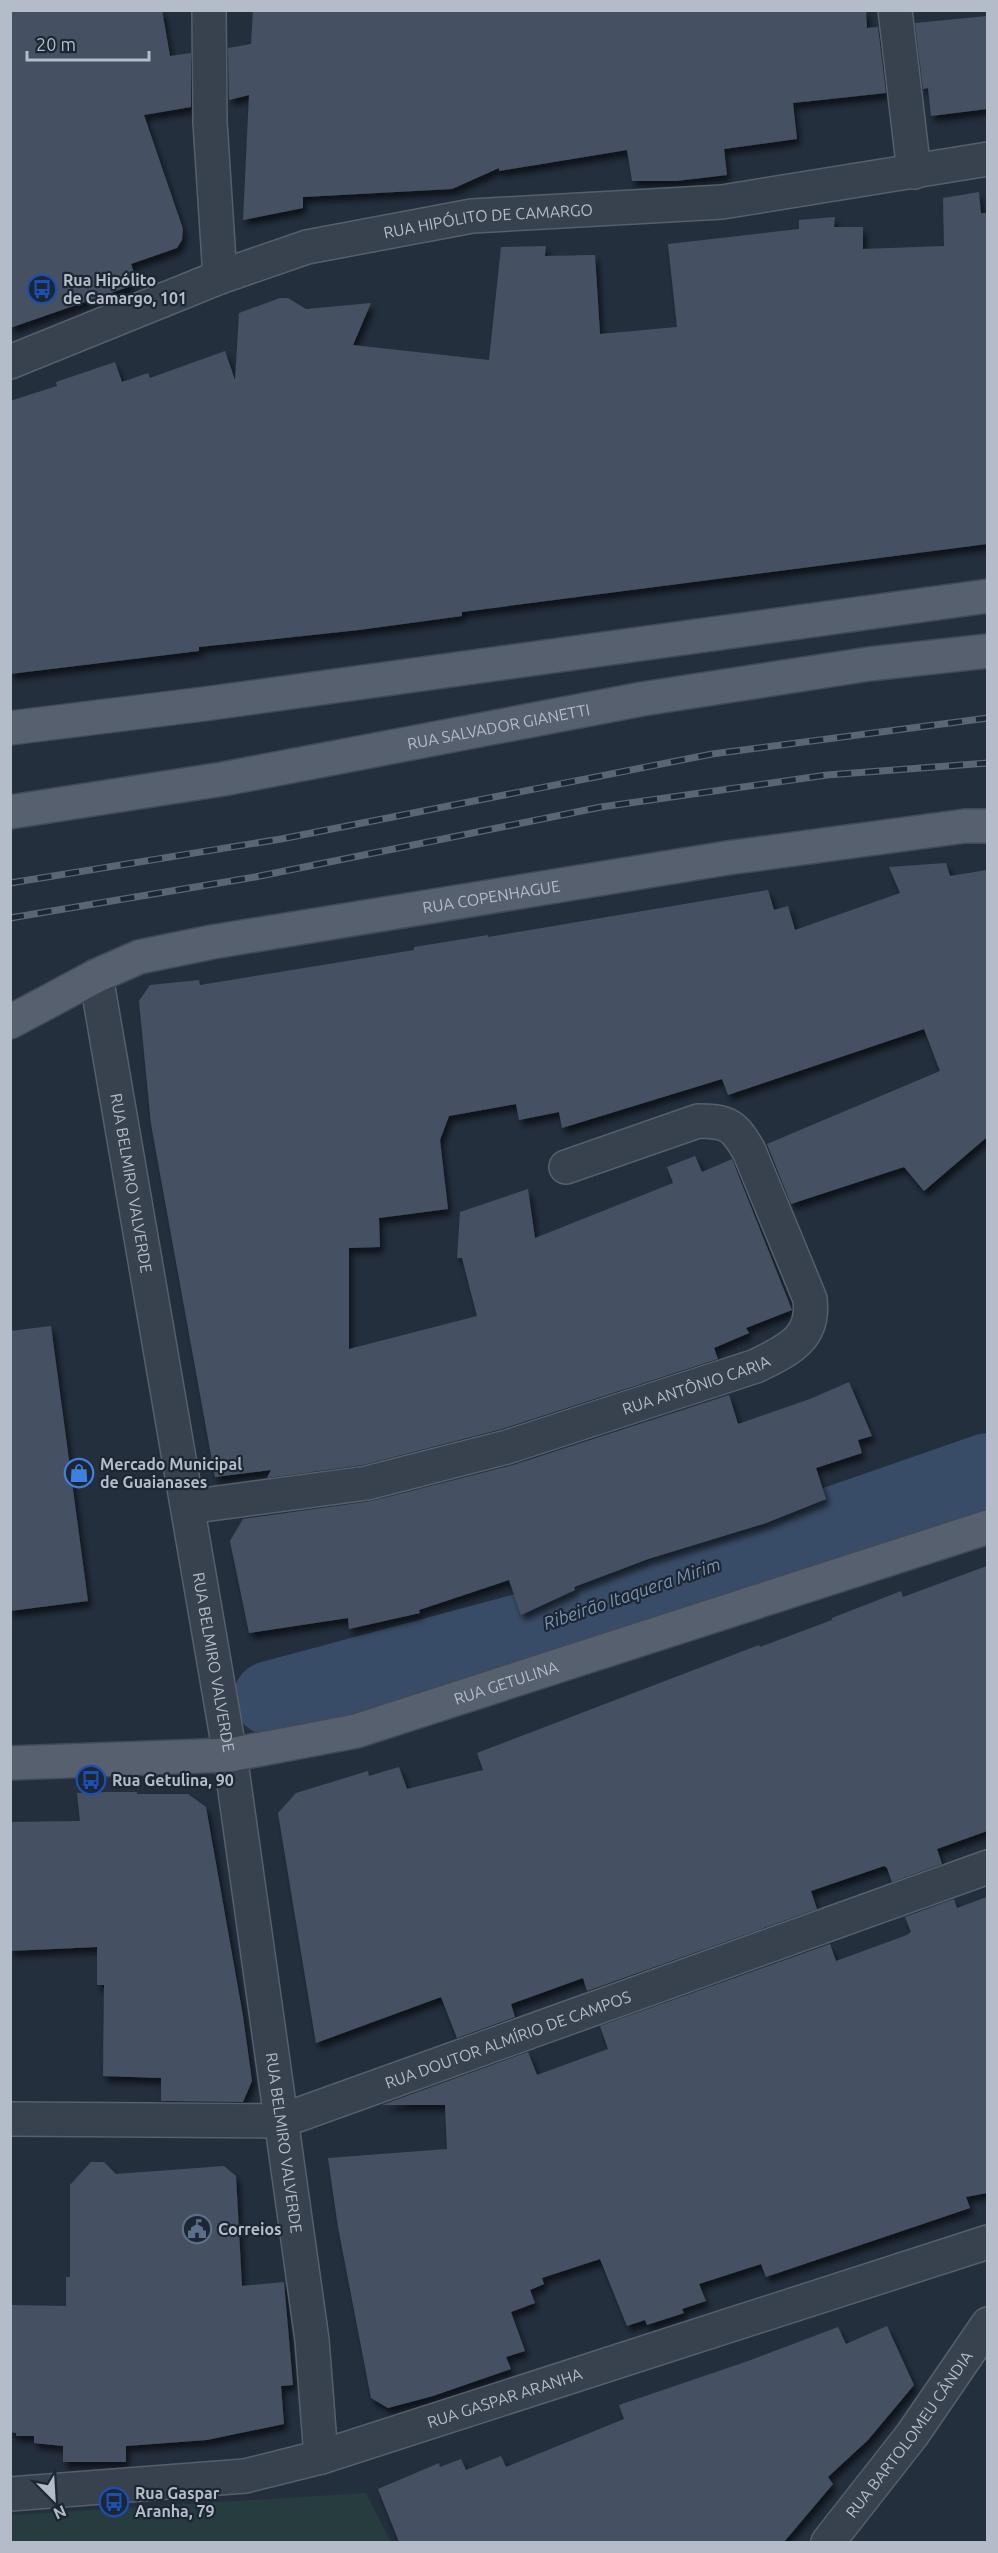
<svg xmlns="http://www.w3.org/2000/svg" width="998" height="2553" font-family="Ubuntu,sans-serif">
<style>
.green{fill:#263c3f}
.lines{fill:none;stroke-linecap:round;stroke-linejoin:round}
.river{stroke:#394c67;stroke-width:74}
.building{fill:#455162;filter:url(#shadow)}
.minor-casing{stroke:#565f6c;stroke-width:36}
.major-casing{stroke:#414a57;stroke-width:36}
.minor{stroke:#38414e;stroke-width:33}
.major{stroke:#56606e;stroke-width:33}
.rail-casing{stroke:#5a6575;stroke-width:7}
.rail{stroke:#1d2633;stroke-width:4.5;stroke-dasharray:14;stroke-linecap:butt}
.labels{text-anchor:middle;stroke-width:4.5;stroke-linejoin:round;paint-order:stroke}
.street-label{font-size:16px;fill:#b4bcc9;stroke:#1d2633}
.poi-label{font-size:16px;font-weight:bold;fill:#b4bcc9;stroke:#1d2633;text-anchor:start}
.water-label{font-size:18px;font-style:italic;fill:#7c92b1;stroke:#1d2633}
</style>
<defs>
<filter id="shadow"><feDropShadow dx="3.5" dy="6" stdDeviation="3" flood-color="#0009"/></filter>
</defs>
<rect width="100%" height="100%" fill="#242f3e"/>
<!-- green -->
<polygon class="green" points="366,2493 391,2542 11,2542 11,2515"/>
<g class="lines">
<!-- river -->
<polyline class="river" points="270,1698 535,1627 988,1470"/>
</g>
<!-- building -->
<g class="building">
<polygon points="10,10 162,10 170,56 191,53 191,107 144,115 183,229 182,240 177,248 131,264 136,278 129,281 131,286 10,328"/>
<polygon points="253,10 866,10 867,28 878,27 886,93 793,103 797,139 724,149 727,175 676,181 632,181 627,150 499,171 499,168 452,189 303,197 303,208 243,220 249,95 229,100 228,48 251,44"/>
<polygon points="987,16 987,109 931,116 928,88 923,89 915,23"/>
<polygon points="979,192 981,213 987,213 987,544 462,612 462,616 359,630 199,647 199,651 10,674 10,401 57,386 56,382 115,362 122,382 148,373 150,378 225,351 235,380 239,313 280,298 288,298 306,309 371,303 353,345 489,360 501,247 546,246 545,256 595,255 600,334 677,327 668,244 799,229 799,220 835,217 834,227 863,227 863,249 944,246 943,198"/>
<polygon points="946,863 950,876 987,870 987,1137 924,1191 904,1167 791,1204 767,1144 940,1071 924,1029 728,1095 722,1079 562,1128 559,1112 519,1120 516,1104 449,1116 440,1140 448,1209 379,1218 380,1247 349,1248 349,1349 477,1316 462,1258 457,1258 460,1212 528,1189 535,1238 673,1183 667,1167 695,1156 702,1172 732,1159 792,1310 746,1328 749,1333 714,1348 718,1359 502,1429 363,1465 267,1478 271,1470 215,1477 151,1124 139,1001 150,985 199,980 200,985 414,950 414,947 488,935 488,937 768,890 774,910 788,906 795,930 900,893 889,867"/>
<polygon points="51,1326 88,1601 10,1611 10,1331"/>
<polygon points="849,1382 872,1436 858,1440 862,1453 816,1468 826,1499 766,1523 648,1559 574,1587 575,1590 521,1615 509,1580 419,1610 420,1613 349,1629 348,1618 249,1633 230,1541 243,1519 372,1501 513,1465 729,1395 738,1424 810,1399"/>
<polygon points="987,1566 987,1831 937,1849 942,1864 892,1882 887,1868 884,1866 811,1891 817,1909 587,1991 583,1978 511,2004 515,2017 457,2038 441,1997 316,2043 278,1813 296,1793 368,1771 369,1776 399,1767 407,1789 483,1770 477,1753 759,1645 760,1647 832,1620 832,1618 901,1591 903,1597"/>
<polygon points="107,1792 137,1792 137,1794 188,1794 206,1807 243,2016 252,2081 243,2102 161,2101 161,2078 103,2076 104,1985 97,1985 97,1947 10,1951 10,1822 80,1821 77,1793"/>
<polygon points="987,1897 987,2193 966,2197 970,2208 766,2277 761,2264 699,2284 706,2301 682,2309 684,2313 647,2325 645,2320 627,2326 600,2259 542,2278 544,2284 530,2290 535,2303 511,2312 525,2351 506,2357 511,2369 433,2396 388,2408 371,2398 338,2227 328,2158 447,2149 445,2105 382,2105 528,2052 537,2075 608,2049 600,2026 830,1944 836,1961 907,1935 911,1932 905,1917 954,1899 957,1908"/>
<polygon points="91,2162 104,2162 116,2174 224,2166 236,2176 242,2286 284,2282 293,2385 281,2386 284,2424 207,2440 126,2446 126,2462 63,2462 63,2446 34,2443 34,2436 16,2436 16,2433 10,2432 10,2305 66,2306 66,2277 70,2277 70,2185"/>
<polygon points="887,2326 914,2385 868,2440 828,2477 833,2484 784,2542 399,2542 378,2489 439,2463 440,2467 461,2459 466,2470 501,2456 506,2467 624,2419 619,2405 748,2361 838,2327 846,2344"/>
</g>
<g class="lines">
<!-- minor casing -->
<g class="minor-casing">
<g id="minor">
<polyline points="209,10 210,122 220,277"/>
<polyline points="895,10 914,172"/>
<path id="s1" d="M10 362 220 277 307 247 472 216 722 202 988 159"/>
<path id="s2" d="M96 976 230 1755 312 2340 321 2457"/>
<path id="s3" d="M188 1507 367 1483 507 1447 756 1366C788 1350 815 1339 810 1299L749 1151C734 1125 728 1121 698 1121L566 1167"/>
<path id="s4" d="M10 2119 281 2121 988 1867"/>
<path id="s5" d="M10 2494 245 2476 321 2457 988 2242"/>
<path id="s6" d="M828 2542 912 2435 988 2324"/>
</g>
</g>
<!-- major casing -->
<g class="major-casing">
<g id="major">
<polyline points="10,728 204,704 988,596"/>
<path id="s7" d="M10 812 223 779 642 699 869 664 988 651"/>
<path id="s8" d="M10 1022 96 976 139 957 212 942 727 858 965 826H988"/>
<path id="s9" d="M10 1763 230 1755 356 1731 988 1527"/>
</g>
</g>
<!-- minor -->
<use href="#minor" class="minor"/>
<!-- major -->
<use href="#major" class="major"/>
<!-- rail casing -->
<g class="rail-casing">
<g id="rail">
<polyline points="10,883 281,839 712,754 988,718"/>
<polyline points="10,918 255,877 601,807 827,775 988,763"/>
</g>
</g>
<!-- rail -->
<use href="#rail" class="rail"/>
</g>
<!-- icons -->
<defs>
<g id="bus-ring" transform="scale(1.5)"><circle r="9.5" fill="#1d2633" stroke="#1a4fb4" stroke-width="1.5"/><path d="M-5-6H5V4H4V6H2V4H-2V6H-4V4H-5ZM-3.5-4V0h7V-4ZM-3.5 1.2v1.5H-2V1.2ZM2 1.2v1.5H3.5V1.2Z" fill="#1a4fb4"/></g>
<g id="shop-ring" transform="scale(1.5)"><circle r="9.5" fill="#1d2633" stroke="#3f7fe0" stroke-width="1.5"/><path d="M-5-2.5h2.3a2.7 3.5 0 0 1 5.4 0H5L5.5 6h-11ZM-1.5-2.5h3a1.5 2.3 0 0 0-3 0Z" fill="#3f7fe0"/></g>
<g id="civic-ring" transform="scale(1.5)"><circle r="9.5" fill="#1d2633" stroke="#5c6f8a" stroke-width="1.5"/><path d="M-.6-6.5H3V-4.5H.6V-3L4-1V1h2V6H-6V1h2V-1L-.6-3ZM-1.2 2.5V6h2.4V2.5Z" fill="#5c6f8a"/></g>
</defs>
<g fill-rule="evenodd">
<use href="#bus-ring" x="42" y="289"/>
<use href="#shop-ring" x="79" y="1473"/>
<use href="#bus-ring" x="91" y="1780"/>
<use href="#civic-ring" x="197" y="2229"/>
<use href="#bus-ring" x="114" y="2502"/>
</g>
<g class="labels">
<!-- street labels -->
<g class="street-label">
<text dy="6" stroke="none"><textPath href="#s1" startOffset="502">RUA HIPÓLITO DE CAMARGO</textPath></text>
<text dy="6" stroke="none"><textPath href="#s7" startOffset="496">RUA SALVADOR GIANETTI</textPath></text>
<text dy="6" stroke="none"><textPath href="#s8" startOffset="502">RUA COPENHAGUE</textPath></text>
<text dy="6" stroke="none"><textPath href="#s2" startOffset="210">RUA BELMIRO VALVERDE</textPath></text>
<text dy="6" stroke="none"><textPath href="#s3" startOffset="524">RUA ANTÔNIO CARIA</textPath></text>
<text dy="6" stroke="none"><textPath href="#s2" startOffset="696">RUA BELMIRO VALVERDE</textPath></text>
<text dy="6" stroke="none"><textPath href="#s9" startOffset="506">RUA GETULINA</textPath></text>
<text dy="6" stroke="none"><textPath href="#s4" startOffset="512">RUA DOUTOR ALMÍRIO DE CAMPOS</textPath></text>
<text dy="6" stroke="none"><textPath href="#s2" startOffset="1182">RUA BELMIRO VALVERDE</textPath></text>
<text dy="6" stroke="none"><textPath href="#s5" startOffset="507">RUA GASPAR ARANHA</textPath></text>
<text dy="6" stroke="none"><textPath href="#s6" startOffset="135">RUA BARTOLOMEU CÂNDIA</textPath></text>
</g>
<!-- poi labels -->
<g class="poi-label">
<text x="63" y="286">Rua Hipólito<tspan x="63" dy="18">de Camargo, 101</tspan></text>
<text x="100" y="1470">Mercado Municipal<tspan x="100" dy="18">de Guaianases</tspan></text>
<text x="112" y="1786">Rua Getulina, 90</text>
<text x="218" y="2235">Correios</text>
<text x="135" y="2499">Rua Gaspar<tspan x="135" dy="18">Aranha, 79</tspan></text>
</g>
<!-- water labels -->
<g class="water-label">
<text transform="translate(632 1594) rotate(-19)" y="6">Ribeirão Itaquera Mirim</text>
</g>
</g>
<!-- border -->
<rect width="998" height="2553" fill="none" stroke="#b4bcc9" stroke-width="24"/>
<!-- north arrow -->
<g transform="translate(54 2499) rotate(156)" stroke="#1d2633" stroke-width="4.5" paint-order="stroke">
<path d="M0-4.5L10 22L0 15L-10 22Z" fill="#b4bcc9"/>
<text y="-9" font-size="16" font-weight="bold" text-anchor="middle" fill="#b4bcc9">N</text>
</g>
<!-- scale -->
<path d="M27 51v9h122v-9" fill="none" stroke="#b4bcc9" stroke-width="3"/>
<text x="36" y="51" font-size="18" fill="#b4bcc9" stroke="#1d2633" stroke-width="4.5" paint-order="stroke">20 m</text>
</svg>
